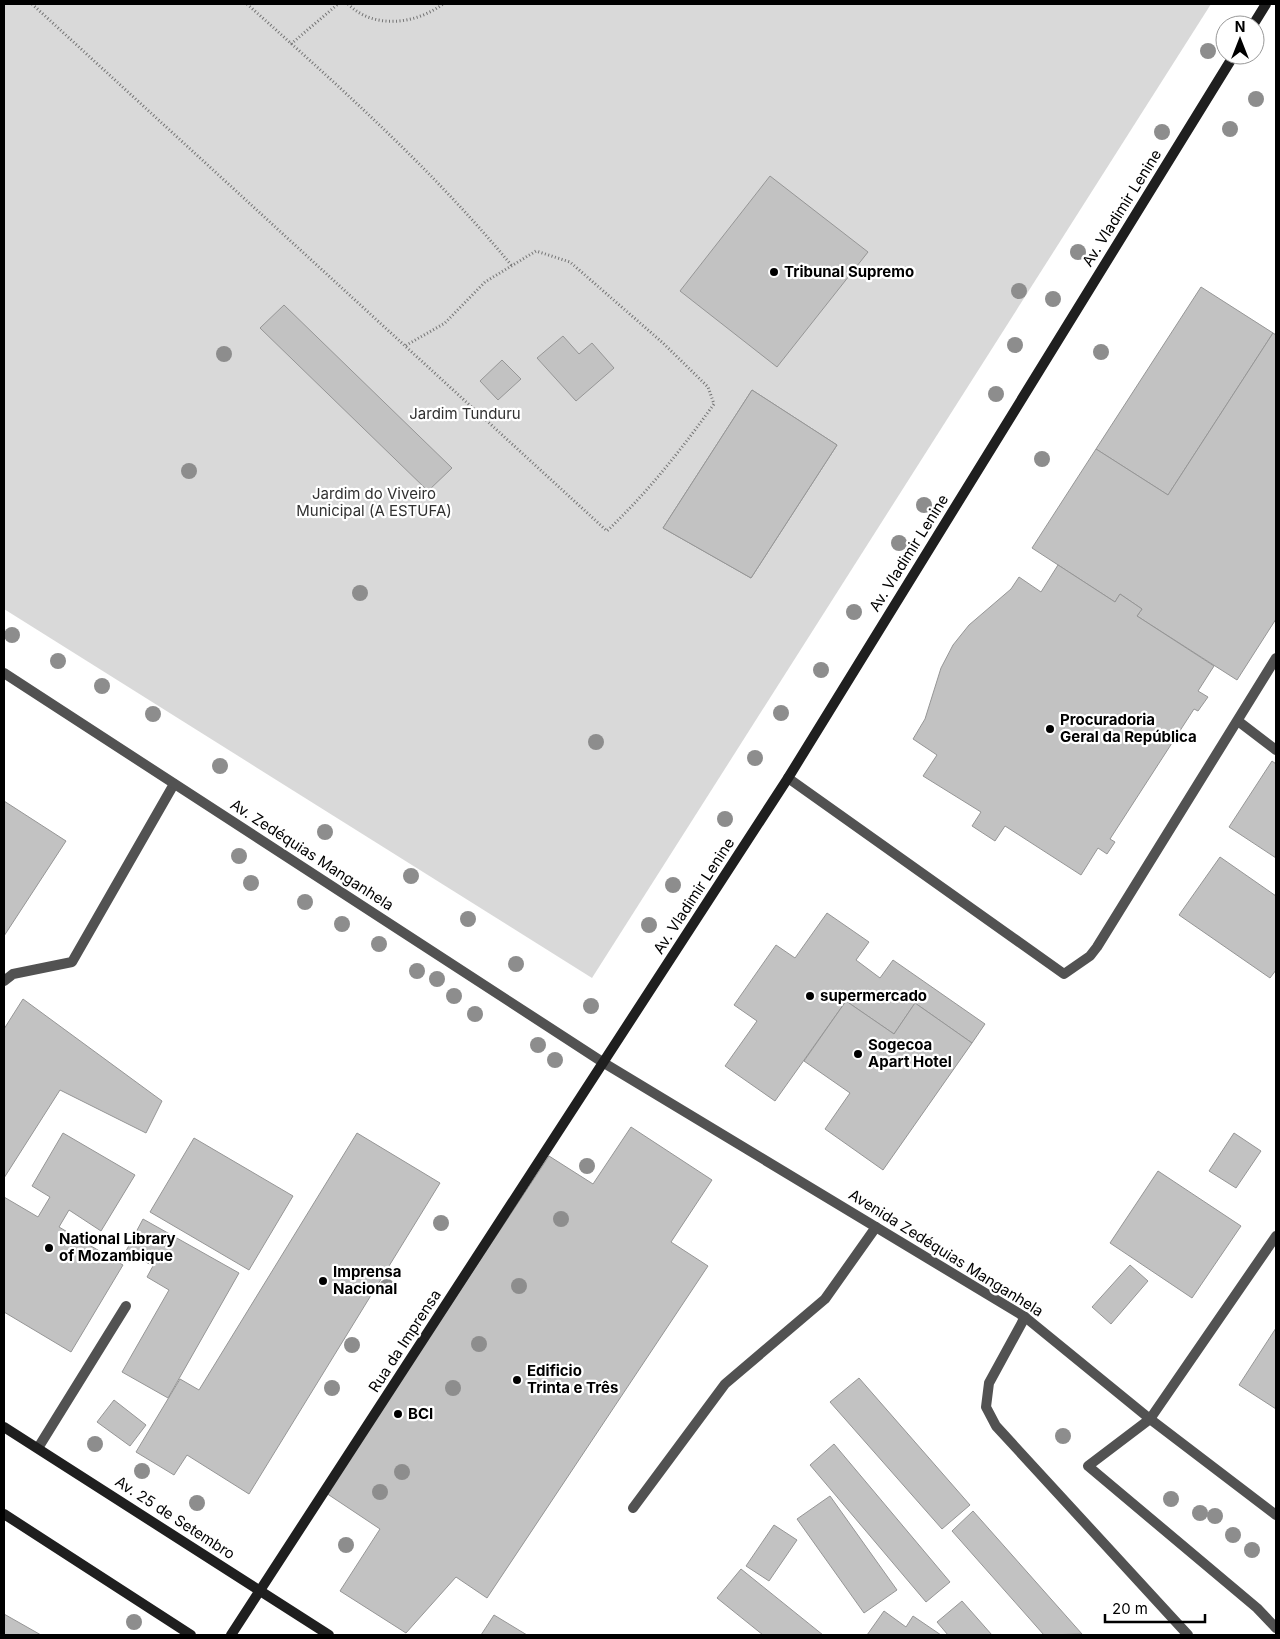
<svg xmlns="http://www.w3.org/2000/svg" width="1280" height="1639" font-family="Inter,sans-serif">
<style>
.green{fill:#d9d9d9}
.building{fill:#c2c2c2;stroke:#969696}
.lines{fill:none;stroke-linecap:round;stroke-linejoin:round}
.path{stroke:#747474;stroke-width:3;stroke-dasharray:1 2.5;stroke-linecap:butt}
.service{stroke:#525252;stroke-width:10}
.minor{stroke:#525252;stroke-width:10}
.secondary{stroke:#1f1f1f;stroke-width:10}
.tree{fill:#8d8d8d}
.poi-dot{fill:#000;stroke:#fff;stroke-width:2}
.labels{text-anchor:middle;stroke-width:4.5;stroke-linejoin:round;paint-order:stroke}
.street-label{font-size:15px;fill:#000;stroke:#fff}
.poi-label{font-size:15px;font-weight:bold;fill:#000;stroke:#fff;text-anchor:start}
.park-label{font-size:15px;fill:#303030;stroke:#fff}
</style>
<rect width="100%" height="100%" fill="#fff"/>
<!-- green -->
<polygon class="green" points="4,4 1211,4 592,978 4,609"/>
<!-- building -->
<g class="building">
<polygon points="770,176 868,252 777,367 680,291"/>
<polygon points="1201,287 1273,333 1168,495 1096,449"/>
<polygon points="284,305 452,468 428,491 260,328"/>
<polygon points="1273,333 1276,335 1276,619 1237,680 1137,616 1142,609 1120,594 1115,602 1032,548 1096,449 1168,495"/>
<polygon points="563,336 579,354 592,343 614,368 576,401 537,358"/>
<polygon points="502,360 521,379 498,400 480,381"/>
<polygon points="752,390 837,445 751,578 663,528"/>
<polygon points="752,390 837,445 751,578 663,528"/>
<polygon points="1058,565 1115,602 1120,594 1142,609 1137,616 1214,666 1198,691 1208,697 1198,711 1194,709 1110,839 1115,842 1107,854 1098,848 1081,875 1005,826 995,841 972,826 981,812 923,776 937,755 913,739 925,719 941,668 953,645 969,625 1011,589 1019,577 1041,592"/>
<polygon points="1272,761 1276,764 1276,858 1229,827"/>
<polygon points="4,801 66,841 4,936"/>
<polygon points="1220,857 1276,896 1276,970 1270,978 1179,915"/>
<polygon points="827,913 869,942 856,960 880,978 893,960 985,1024 972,1043 915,1003 894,1034 846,1001 775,1101 725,1066 757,1021 734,1005 776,945 795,958"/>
<polygon points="23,999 162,1101 146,1133 60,1090 4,1178 4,1029"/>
<polygon points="846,1001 894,1034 915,1003 972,1043 883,1170 825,1129 850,1093 804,1061"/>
<polygon points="631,1127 712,1180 671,1242 708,1266 487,1598 456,1577 406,1633 340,1591 380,1529 326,1493 549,1156 593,1184"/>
<polygon points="63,1133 135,1175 101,1231 69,1210 59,1227 123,1265 71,1352 4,1312 4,1197 38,1217 50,1197 32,1186"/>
<polygon points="357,1133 440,1183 249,1494 187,1455 174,1475 136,1452 180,1379 199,1390"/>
<polygon points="1234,1133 1261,1151 1236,1188 1209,1171"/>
<polygon points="194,1138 293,1196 249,1270 150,1212"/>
<polygon points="1158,1171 1241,1226 1192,1298 1110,1243"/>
<polygon points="143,1219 239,1273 168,1398 122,1372 169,1290 147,1277 153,1266 126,1251"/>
<polygon points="1130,1265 1148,1281 1111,1324 1092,1307"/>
<polygon points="1276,1328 1276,1409 1239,1385"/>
<polygon points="859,1378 970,1505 942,1529 830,1402"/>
<polygon points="114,1400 146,1425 130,1446 97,1422"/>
<polygon points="834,1444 950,1582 926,1602 810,1465"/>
<polygon points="830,1496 897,1590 864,1613 797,1519"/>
<polygon points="973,1511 1082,1634 1044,1635 952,1531"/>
<polygon points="774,1525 797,1540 769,1581 746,1566"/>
<polygon points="741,1569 823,1635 763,1635 717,1598"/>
<polygon points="962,1601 992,1635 948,1635 937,1622"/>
<polygon points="884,1611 906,1627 913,1616 941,1635 867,1635"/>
<polygon points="4,1614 41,1635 4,1635"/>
<polygon points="494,1615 527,1635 481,1635"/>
</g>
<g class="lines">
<!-- path -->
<g class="path">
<path d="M32 4 607 531C648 492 681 450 714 404L708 387 663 343 570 262 536 251 485 282 445 323 405 346"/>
<path d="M247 4C340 87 433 170 512 266"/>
<path d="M348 4C374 30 416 24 443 4"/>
<polyline points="291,44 338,4"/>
</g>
<!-- service -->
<g class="service">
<polyline points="4,981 13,974 72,962 174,784"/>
<polyline points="1025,1317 989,1383 986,1407 996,1426 1188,1635"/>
<polyline points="1150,1419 1088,1466 1257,1608 1276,1628"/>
<polyline points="38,1448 126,1306"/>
<polyline points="633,1508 725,1384 825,1299 876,1227"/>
</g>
<!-- minor -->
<g class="minor">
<polyline points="4,673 604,1063 1025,1317 1150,1419 1276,1515"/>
<polyline points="1238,721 1276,750"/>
<polyline points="788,778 1064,974 1090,956 1097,947 1276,658"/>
<polyline points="1150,1419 1276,1236"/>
</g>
<!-- secondary -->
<g class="secondary">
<polyline points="1253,25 1266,4"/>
<polyline points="4,1427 329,1635"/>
<polyline points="4,1514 191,1635"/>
<polyline points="231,1635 788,778 1234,55"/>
</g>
</g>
<!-- trees -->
<g class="tree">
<circle cx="1208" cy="51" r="8"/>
<circle cx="1256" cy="99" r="8"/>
<circle cx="1230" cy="129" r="8"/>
<circle cx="1162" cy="132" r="8"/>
<circle cx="1078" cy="252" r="8"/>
<circle cx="1019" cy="291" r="8"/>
<circle cx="1053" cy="299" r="8"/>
<circle cx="1015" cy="345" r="8"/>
<circle cx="1101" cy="352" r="8"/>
<circle cx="224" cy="354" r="8"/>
<circle cx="996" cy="394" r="8"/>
<circle cx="1042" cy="459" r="8"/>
<circle cx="189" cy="471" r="8"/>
<circle cx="924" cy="505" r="8"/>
<circle cx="899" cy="543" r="8"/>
<circle cx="360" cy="593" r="8"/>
<circle cx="854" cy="612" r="8"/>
<circle cx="12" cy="635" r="8"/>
<circle cx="58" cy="661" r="8"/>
<circle cx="821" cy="670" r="8"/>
<circle cx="102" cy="686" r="8"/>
<circle cx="781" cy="713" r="8"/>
<circle cx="153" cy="714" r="8"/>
<circle cx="596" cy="742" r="8"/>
<circle cx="755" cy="758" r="8"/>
<circle cx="220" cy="766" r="8"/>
<circle cx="725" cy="819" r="8"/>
<circle cx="325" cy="832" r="8"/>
<circle cx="239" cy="856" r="8"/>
<circle cx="411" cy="876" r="8"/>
<circle cx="251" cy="883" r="8"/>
<circle cx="673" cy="885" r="8"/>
<circle cx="305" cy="902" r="8"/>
<circle cx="468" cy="919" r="8"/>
<circle cx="342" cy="924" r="8"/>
<circle cx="649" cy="925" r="8"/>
<circle cx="379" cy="944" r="8"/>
<circle cx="516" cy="964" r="8"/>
<circle cx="417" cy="971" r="8"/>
<circle cx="437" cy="979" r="8"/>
<circle cx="454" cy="996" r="8"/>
<circle cx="591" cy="1006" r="8"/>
<circle cx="475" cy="1014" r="8"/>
<circle cx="538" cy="1045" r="8"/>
<circle cx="555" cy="1060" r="8"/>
<circle cx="587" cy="1166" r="8"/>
<circle cx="561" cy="1219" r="8"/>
<circle cx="441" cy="1223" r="8"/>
<circle cx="519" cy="1286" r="8"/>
<circle cx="387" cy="1287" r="8"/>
<circle cx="479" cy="1344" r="8"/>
<circle cx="352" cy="1345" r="8"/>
<circle cx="332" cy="1388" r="8"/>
<circle cx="453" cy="1388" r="8"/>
<circle cx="1063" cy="1436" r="8"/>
<circle cx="95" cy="1444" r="8"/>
<circle cx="142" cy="1471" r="8"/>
<circle cx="402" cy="1472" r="8"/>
<circle cx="380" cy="1492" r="8"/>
<circle cx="1171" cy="1499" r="8"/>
<circle cx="197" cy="1503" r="8"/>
<circle cx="1200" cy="1513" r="8"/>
<circle cx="1215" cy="1516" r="8"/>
<circle cx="1233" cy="1535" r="8"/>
<circle cx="346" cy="1545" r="8"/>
<circle cx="1252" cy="1550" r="8"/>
<circle cx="134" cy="1622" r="8"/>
</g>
<!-- markers -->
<g class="poi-dot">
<circle cx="774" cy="272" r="5"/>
<circle cx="1050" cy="729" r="5"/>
<circle cx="810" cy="996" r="5"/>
<circle cx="858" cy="1054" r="5"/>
<circle cx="49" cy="1248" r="5"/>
<circle cx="323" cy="1281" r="5"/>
<circle cx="517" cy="1380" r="5"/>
<circle cx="398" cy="1414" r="5"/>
</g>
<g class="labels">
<!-- street labels -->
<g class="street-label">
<text transform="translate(1122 208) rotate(-58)" y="5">Av. Vladimir Lenine</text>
<text transform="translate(909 553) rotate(-58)" y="5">Av. Vladimir Lenine</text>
<text transform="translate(312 855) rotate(33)" y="5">Av. Zedéquias Manganhela</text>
<text transform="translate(694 896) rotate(-57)" y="5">Av. Vladimir Lenine</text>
<text transform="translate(946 1253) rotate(32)" y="5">Avenida Zedéquias Manganhela</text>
<text transform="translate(405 1341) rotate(-57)" y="5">Rua da Imprensa</text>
<text transform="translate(175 1518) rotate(33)" y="5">Av. 25 de Setembro</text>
</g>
<!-- poi labels -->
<g class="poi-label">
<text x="784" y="277">Tribunal Supremo</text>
<text x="1060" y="725">Procuradoria<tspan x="1060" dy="17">Geral da República</tspan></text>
<text x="820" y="1001">supermercado</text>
<text x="868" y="1050">Sogecoa<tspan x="868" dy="17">Apart Hotel</tspan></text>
<text x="59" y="1244">National Library<tspan x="59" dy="17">of Mozambique</tspan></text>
<text x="333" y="1277">Imprensa<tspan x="333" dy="17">Nacional</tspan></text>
<text x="527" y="1376">Edificio<tspan x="527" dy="17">Trinta e Três</tspan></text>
<text x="408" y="1419">BCI</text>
</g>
<!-- park labels -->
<g class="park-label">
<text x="465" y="419">Jardim Tunduru</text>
<text x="374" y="499">Jardim do Viveiro<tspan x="374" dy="17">Municipal (A ESTUFA)</tspan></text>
</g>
</g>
<!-- border -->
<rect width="1280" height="1639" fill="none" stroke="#000000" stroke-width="10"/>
<!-- north arrow -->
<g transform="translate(1240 40)"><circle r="24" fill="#ffffff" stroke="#999999"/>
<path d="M0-4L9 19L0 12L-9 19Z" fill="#000000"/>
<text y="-8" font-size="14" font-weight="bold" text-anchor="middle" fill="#000000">N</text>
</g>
<!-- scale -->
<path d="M1105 1614v8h100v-8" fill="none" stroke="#000000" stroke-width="2.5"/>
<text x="1112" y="1614" font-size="15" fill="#000000" stroke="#ffffff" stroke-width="4" paint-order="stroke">20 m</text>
</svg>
